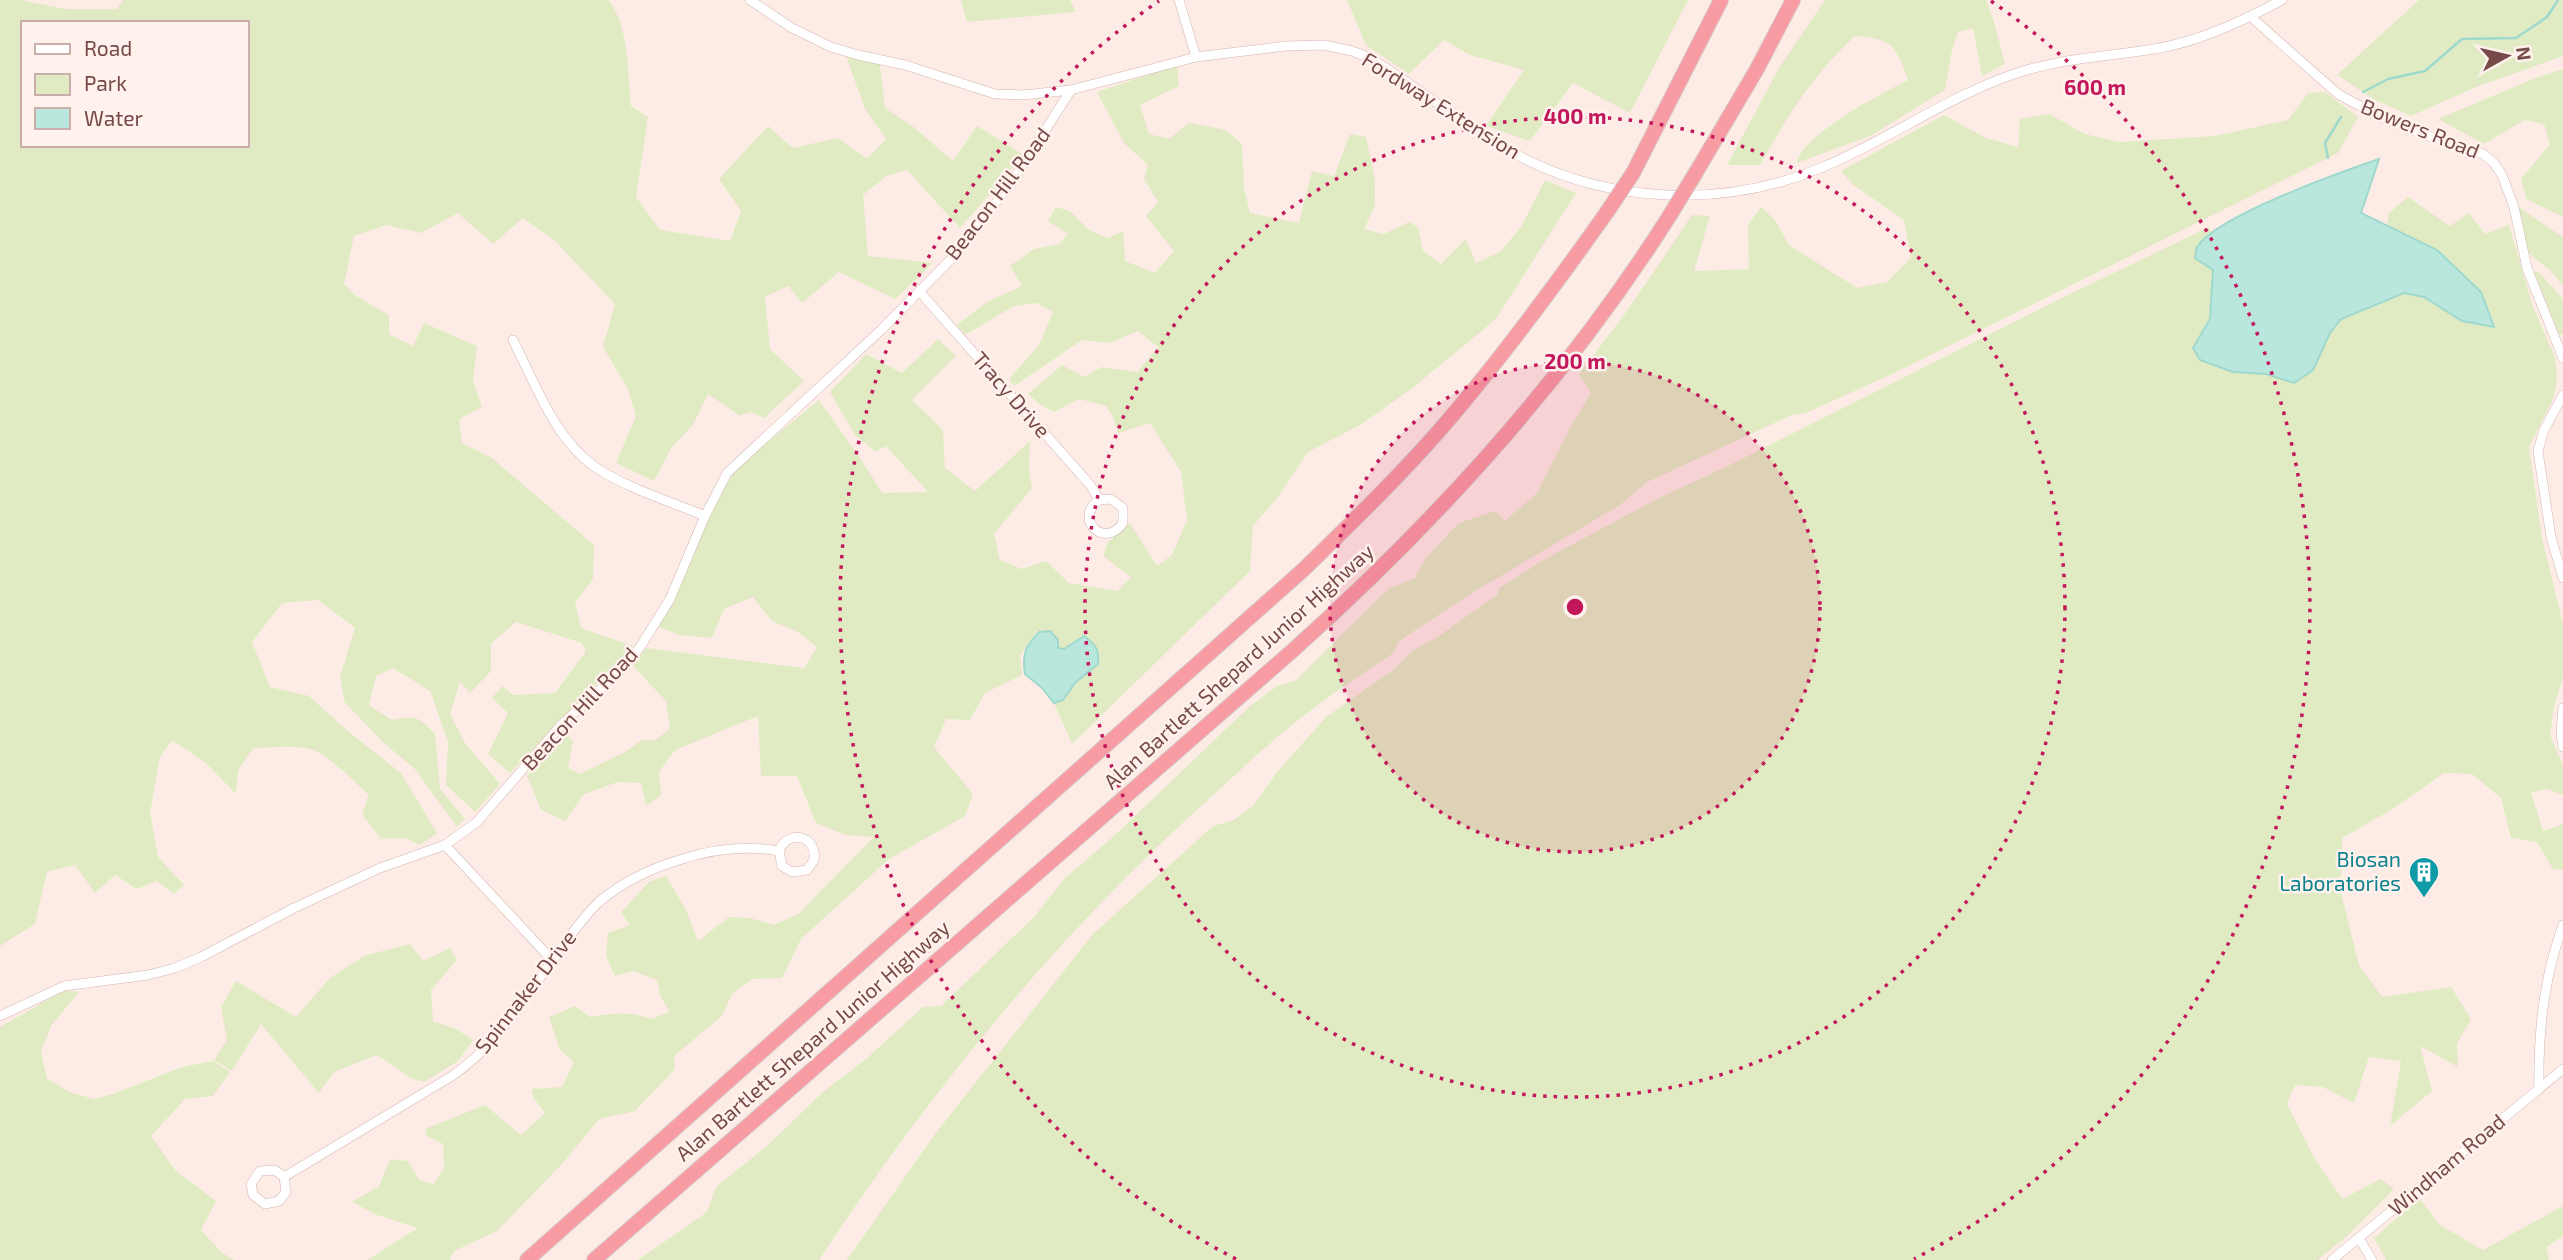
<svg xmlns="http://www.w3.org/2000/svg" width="2563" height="1260" font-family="'Exo 2',sans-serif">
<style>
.green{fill:#e1ebc3;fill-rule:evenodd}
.water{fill:#b9e7de;stroke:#9fd9ce;stroke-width:2}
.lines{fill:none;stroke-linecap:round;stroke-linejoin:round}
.stream{stroke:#9fd9ce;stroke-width:2.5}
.minor-casing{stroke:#d4b4b0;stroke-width:10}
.highway-casing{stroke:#d6c9c9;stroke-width:16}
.minor{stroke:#fff;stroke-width:9}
.highway{stroke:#f89ba3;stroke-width:14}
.highway-bridge-casing{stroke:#d6c9c9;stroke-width:16;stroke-linecap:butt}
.highway-bridge{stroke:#f89ba3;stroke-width:14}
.ring{fill:none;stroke:#c2185b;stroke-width:3.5;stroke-dasharray:3.5 7}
.labels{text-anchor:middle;stroke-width:5;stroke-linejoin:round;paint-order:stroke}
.street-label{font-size:21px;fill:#774a4a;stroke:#fff1ec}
.culture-label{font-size:21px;fill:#0d838f;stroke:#fff1ec;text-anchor:end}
.centre{fill:#c2185b;stroke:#fff1ec;stroke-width:3.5}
.ring-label{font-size:21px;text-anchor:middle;font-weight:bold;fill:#c2185b;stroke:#fff1ec;stroke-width:5;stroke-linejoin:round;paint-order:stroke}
</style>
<rect width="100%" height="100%" fill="#fdece6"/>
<!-- green -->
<g class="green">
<path d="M0 0H19L66 9H117L123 0H608C629 24 628 75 631 106L648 117 636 197 660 230 730 241 741 211 719 179 768 126 793 148 838 138 867 159 886 139 865 109 846 56 880 65 885 108 915 128 953 161 977 126 1024 155 960 228 907 170 887 176 863 195 868 256 933 263 895 299 839 272 802 303 788 286 765 297 770 349 804 381 764 418 750 412 740 416 708 394 693 425 672 447 654 481 616 463 636 416 628 389 603 347 615 304 554 240 523 218 493 244 458 213 421 233 386 225 354 236 344 284 356 296 389 315V334L413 346 424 323 477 346 473 381 482 407 459 419 462 443 492 458 594 545 593 579 575 603 581 628 633 646 510 773 488 754 508 713 492 698 502 686 514 695 555 693 586 651 582 643 516 622 491 644V671L470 693 460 682 450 714 465 743 500 784 475 812 446 785 448 742 430 691 393 668 376 676 369 705 392 720C416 715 418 716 435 734L440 789 465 819 457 827 414 768 385 744 345 703 340 677 355 628 318 600 282 603 252 642 270 687 309 696 349 732 401 773 437 833 420 845 405 838 381 839 362 814 369 795C356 783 329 756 313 750 296 744 271 748 253 748L238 771 236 794 207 764 172 740 160 757 150 812 158 857 184 885 174 894 156 881 137 889 115 875 95 893 75 865 47 872 35 924 0 946ZM23 23H247V145H23Z"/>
<polygon points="961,0 1070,0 1076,12 967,22"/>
<polygon points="1347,0 1688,0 1630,113 1573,83 1530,141 1486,126 1524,70 1470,55 1444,40 1409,74 1366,45"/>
<path d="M1825 0H1986L1994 22 2005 64 1982 76 1973 28 1958 32 1952 50 1945 90 1872 135 1797 163C1802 134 1883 93 1908 80 1896 45 1892 39 1855 36 1811 77 1789 114 1760 165H1727L1779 68Z"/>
<polygon points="2419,0 2563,0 2563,56 2476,87 2411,116 2373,99 2337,75"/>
<path d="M1177 65 1179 86 1140 105 1149 134 1169 139 1189 123 1226 130 1242 144 1244 188 1250 213 1299 223 1312 171 1334 176 1350 134 1366 137 1375 179V206L1364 229 1384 234 1409 222 1418 227 1423 251 1441 264 1466 239 1476 263 1500 252 1521 227 1545 180 1576 193 1496 319 1410 390 1360 425 1308 452 1278 497 1253 526 1250 571 1072 744 1054 703 1063 700 1075 683 1098 664 1072 642 1064 649 1057 648 1058 640 1050 630 1037 631 1020 656 1022 675 985 693 970 720 946 719 934 747 973 794 965 816 889 859 801 939 782 978 752 979 732 994 722 1016 674 1056 675 1069 635 1111 599 1119 563 1163 497 1231 454 1251 450 1260H367L418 1228 377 1215 352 1202 379 1186 390 1159 408 1161 419 1180 434 1184 444 1167 443 1144 427 1136 425 1129 485 1105 521 1135 545 1113 533 1097 532 1089 562 1087 574 1062 560 1050 549 1017 575 1006 590 1017C613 1013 630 1011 651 1019L669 1012 660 995 657 980 633 971 615 976 606 956 608 933 630 925 621 912 649 882 666 876 686 910 698 941 729 917 750 918 774 925 798 914 874 837 846 835 816 823 797 776H761L758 716 675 750 659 772 661 795 646 806 641 783 618 782 584 794 565 821 541 810 527 776 565 733 573 741 568 768 580 774 623 753 642 740H655L670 729 666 701 633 666 646 648 804 668 817 647 798 632 772 621 753 597 724 609 712 638 679 635 656 626 708 516 737 467 819 400 866 467 882 493 928 492 886 446 876 452 855 435 830 392 866 354 902 373 938 339 956 356 912 400 943 430 945 468 975 491 1030 441 1029 472 1032 488 994 534 1000 560 1022 569 1046 561 1069 583 1117 591 1131 577 1103 556 1108 542 1130 523 1157 566 1172 555 1187 520 1181 472 1150 423 1118 433 1114 419 1106 406 1079 399 1054 412 1042 406 1028 394 1062 365 1084 377 1102 367 1137 372 1158 347 1138 331 1110 343 1082 340 1014 386 1009 379 1039 345 1053 312 1036 303 1014 306 965 335 957 325 987 302 1022 286 1010 266 1034 249 1059 244 1068 234 1048 221 1056 207 1070 211 1089 230 1108 238 1123 231 1125 261 1155 273 1174 251 1146 216 1158 202 1144 179 1148 165 1124 143 1097 92Z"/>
<polygon points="2563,69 2563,217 2526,199 2521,179 2550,144 2544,124 2525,120 2484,144 2438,119 2533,79"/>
<path d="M2325 92 2358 117 2338 153 1890 375 1806 413 1792 415 1647 482 1620 505 1472 593 1399 641 1392 654C1367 671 1342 687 1318 705 1279 733 1244 767 1209 799 1058 934 930 1091 819 1260H638L707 1212 716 1187 770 1143 823 1092 867 1058 923 1007 941 1006 1033 918 1065 878 1115 835 1250 706 1277 686 1295 681 1388 589 1415 578 1425 559 1459 523 1495 511 1505 521 1537 493 1571 426 1591 393 1579 374 1627 311 1692 215 1710 216 1694 271 1749 269 1748 225 1761 207 1775 220 1789 245 1857 288 1887 282 1911 258 1904 220 1852 184 1841 171 1944 115 1986 138 2018 147 2020 119 2049 114 2085 134 2120 142 2215 136 2288 120 2308 93Z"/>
<path d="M2379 159 2361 213 2387 226 2389 213 2408 197 2450 226 2469 213 2485 234 2509 225 2533 307 2555 357 2557 377 2554 397 2529 447 2542 538 2563 624V678L2554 707 2550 735 2563 765V795L2547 789 2531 792 2543 831 2563 824V870L2553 869 2537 842 2511 838 2501 798 2472 774 2444 773 2394 808 2342 838 2341 892 2359 965 2382 997 2451 987 2471 1019 2457 1044 2458 1067 2420 1046 2432 1091 2390 1126 2401 1061 2369 1057 2354 1103 2323 1087 2295 1085 2287 1104 2315 1159 2342 1199 2381 1179 2394 1189 2348 1235 2318 1260H847L935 1134 1093 934 1213 826 1234 820 1254 805 1277 772 1326 717 1393 670 1412 651 1436 638 1498 594 1499 588 1547 558 1659 498 1728 466 2072 293 2209 227 2212 234C2265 202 2321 180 2379 159Z"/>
<polygon points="2517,206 2563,237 2563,286 2550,270 2528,253"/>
<polygon points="2534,271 2539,272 2563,299 2563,335 2559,334"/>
<polygon points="410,944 423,961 450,948 457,960 431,990 433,1021 456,1029 473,1040 458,1061 424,1082 411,1078 377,1055 334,1072 319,1093 261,1024 232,1071 214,1060 227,1040 221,1007 236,981 296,1017 330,978 364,956"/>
<polygon points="65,990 79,992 51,1026 41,1052 47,1078 69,1092 94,1099 113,1094 182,1067 213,1061 230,1072 213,1096 185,1099 151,1136 175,1170 216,1201 201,1230 221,1252 234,1260 0,1260 0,1027"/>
<polygon points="2419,1198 2440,1225 2483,1250 2563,1206 2563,1236 2546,1247 2549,1260 2386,1260 2374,1238"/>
</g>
<!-- water -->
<g class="water">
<path d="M2379 159 2361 213 2437 250 2481 292 2494 327 2462 321 2424 297 2404 293 2341 319 2330 333 2313 370 2294 383 2266 374 2233 372 2200 360 2193 348 2210 319 2213 270 2195 258C2196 255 2196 250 2197 247 2217 216 2341 172 2379 159Z"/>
<path d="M1050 631 1058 640V648L1064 649 1084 636C1096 645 1099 649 1098 664L1075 683 1063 700 1054 703 1042 688 1025 674C1022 654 1025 647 1039 632Z"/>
</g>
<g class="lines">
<!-- stream -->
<g class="stream">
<polyline points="2363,92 2388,79 2425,71 2462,39 2516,38 2547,17 2558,0"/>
<polyline points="2328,158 2325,143 2341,117"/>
</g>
<!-- minor casing -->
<g class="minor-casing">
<g id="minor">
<path d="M750 0 792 28 831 47 858 55 905 65 995 94 1023 95 1071 90 1196 57 1286 46 1324 45 1352 51 1370 58C1417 86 1459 122 1506 149 1602 204 1722 210 1823 167 1888 140 1947 97 2014 74 2061 58 2106 57 2154 49 2199 42 2242 21 2282 0"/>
<polyline points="1179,0 1196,57"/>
<polyline points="2250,16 2338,94 2380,117 2420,133 2483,154 2494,163 2502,175 2514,207 2527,268 2563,358"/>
<path d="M920 292 1091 486 1099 500C1073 518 1104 550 1123 523V508L1111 499 1099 500"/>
<path d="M513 340C535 383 554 438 595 467 624 487 672 502 705 516"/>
<polyline points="2563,395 2544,430 2538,451 2551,537 2563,578"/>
<polyline points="2563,708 2561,733 2563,747"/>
<polyline points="445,845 552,960"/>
<polyline points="0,1016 64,986 148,975 175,968 201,957 294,908 380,868 445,845 477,822 562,724 625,667 642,644 670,599 705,516 727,473 881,330 955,255 1012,182 1071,90"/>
<path d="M2539 1089C2538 1034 2544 976 2563 925"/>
<path d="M284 1177 286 1192 279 1201 265 1204 253 1195 251 1184 260 1171 275 1170 284 1177 452 1076C499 1044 529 992 562 947 574 931 585 915 599 902 623 881 650 869 679 860 712 849 745 845 779 851 788 828 818 836 814 860L807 870 792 872 782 866 779 851"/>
<polyline points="2359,1238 2372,1260"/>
<polyline points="2332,1260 2563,1069"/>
</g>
</g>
<!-- highway casing -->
<g class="highway-casing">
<g id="highway">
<polyline points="1633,173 1721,0"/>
<polyline points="1695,174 1757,69 1793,0"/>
<path d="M527 1260 1303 570C1349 525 1395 481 1438 432 1499 362 1554 287 1607 212"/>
<path d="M594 1260 1291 652C1435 523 1567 378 1670 215"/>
</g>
</g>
<!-- minor -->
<use href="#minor" class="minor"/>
<!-- highway -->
<use href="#highway" class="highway"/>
<!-- highway-bridge casing -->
<g class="highway-bridge-casing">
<g id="highway-bridge">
<polyline points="1607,212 1633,173"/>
<polyline points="1670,215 1695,174"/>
</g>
</g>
<!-- highway-bridge -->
<use href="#highway-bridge" class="highway-bridge"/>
</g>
<!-- distance rings -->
<circle cx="1575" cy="607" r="245" fill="#c2185b" fill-opacity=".12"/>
<g class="ring">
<circle cx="1575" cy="607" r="245"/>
<circle cx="1575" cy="607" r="490"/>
<path d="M1236 1259A735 735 0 0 1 1159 1M1991 1A735 735 0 0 1 1914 1259"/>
</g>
<!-- icons -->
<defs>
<g id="building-pin" transform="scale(1.575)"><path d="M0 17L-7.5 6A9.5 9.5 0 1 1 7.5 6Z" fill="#0f9aa8" stroke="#fff1ec"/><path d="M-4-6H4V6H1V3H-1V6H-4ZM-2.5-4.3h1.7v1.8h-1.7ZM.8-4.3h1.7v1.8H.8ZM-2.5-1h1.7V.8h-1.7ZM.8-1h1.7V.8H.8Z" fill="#fff"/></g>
</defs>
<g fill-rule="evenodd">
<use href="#building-pin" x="2424" y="872"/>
</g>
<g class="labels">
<!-- street labels -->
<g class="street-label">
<text transform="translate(1441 106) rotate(32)" y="7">Fordway Extension</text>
<text transform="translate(2420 129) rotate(22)" y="7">Bowers Road</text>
<text transform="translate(998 194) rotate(-53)" y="7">Beacon Hill Road</text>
<text transform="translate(1011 395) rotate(49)" y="7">Tracy Drive</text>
<text transform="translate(1239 667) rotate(-42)" y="7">Alan Bartlett Shepard Junior Highway</text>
<text transform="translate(580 709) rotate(-47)" y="7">Beacon Hill Road</text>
<text transform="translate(526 992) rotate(-52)" y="7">Spinnaker Drive</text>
<text transform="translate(813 1041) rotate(-41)" y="7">Alan Bartlett Shepard Junior Highway</text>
<text transform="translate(2447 1165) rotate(-40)" y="7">Windham Road</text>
</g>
<!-- culture labels -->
<g class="culture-label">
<text x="2401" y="867">Biosan<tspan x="2401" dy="24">Laboratories</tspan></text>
</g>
</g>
<circle cx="1575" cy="607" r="10" class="centre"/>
<g class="ring-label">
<text x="2095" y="95">600 m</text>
<text x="1575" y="124">400 m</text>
<text x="1575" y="369">200 m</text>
</g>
<!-- legend -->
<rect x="21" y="21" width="228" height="126" fill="#fff1ec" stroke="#c9aeab" stroke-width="2"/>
<rect x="35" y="44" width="35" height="10" fill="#ffffff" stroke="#c9aeab" stroke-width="2"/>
<text x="84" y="56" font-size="21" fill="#774a4a">Road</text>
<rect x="35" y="74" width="35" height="21" fill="#e1ebc3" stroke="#c9aeab" stroke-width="2"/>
<text x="84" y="91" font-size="21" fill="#774a4a">Park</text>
<rect x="35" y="108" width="35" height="21" fill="#b9e7de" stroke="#c9aeab" stroke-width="2"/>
<text x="84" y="126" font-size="21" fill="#774a4a">Water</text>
<!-- north arrow -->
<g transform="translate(2507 56) rotate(82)" stroke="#fff1ec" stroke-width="5" paint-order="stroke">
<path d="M0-5L12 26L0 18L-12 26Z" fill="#774a4a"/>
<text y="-10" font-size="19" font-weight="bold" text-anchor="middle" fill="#774a4a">N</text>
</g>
</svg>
